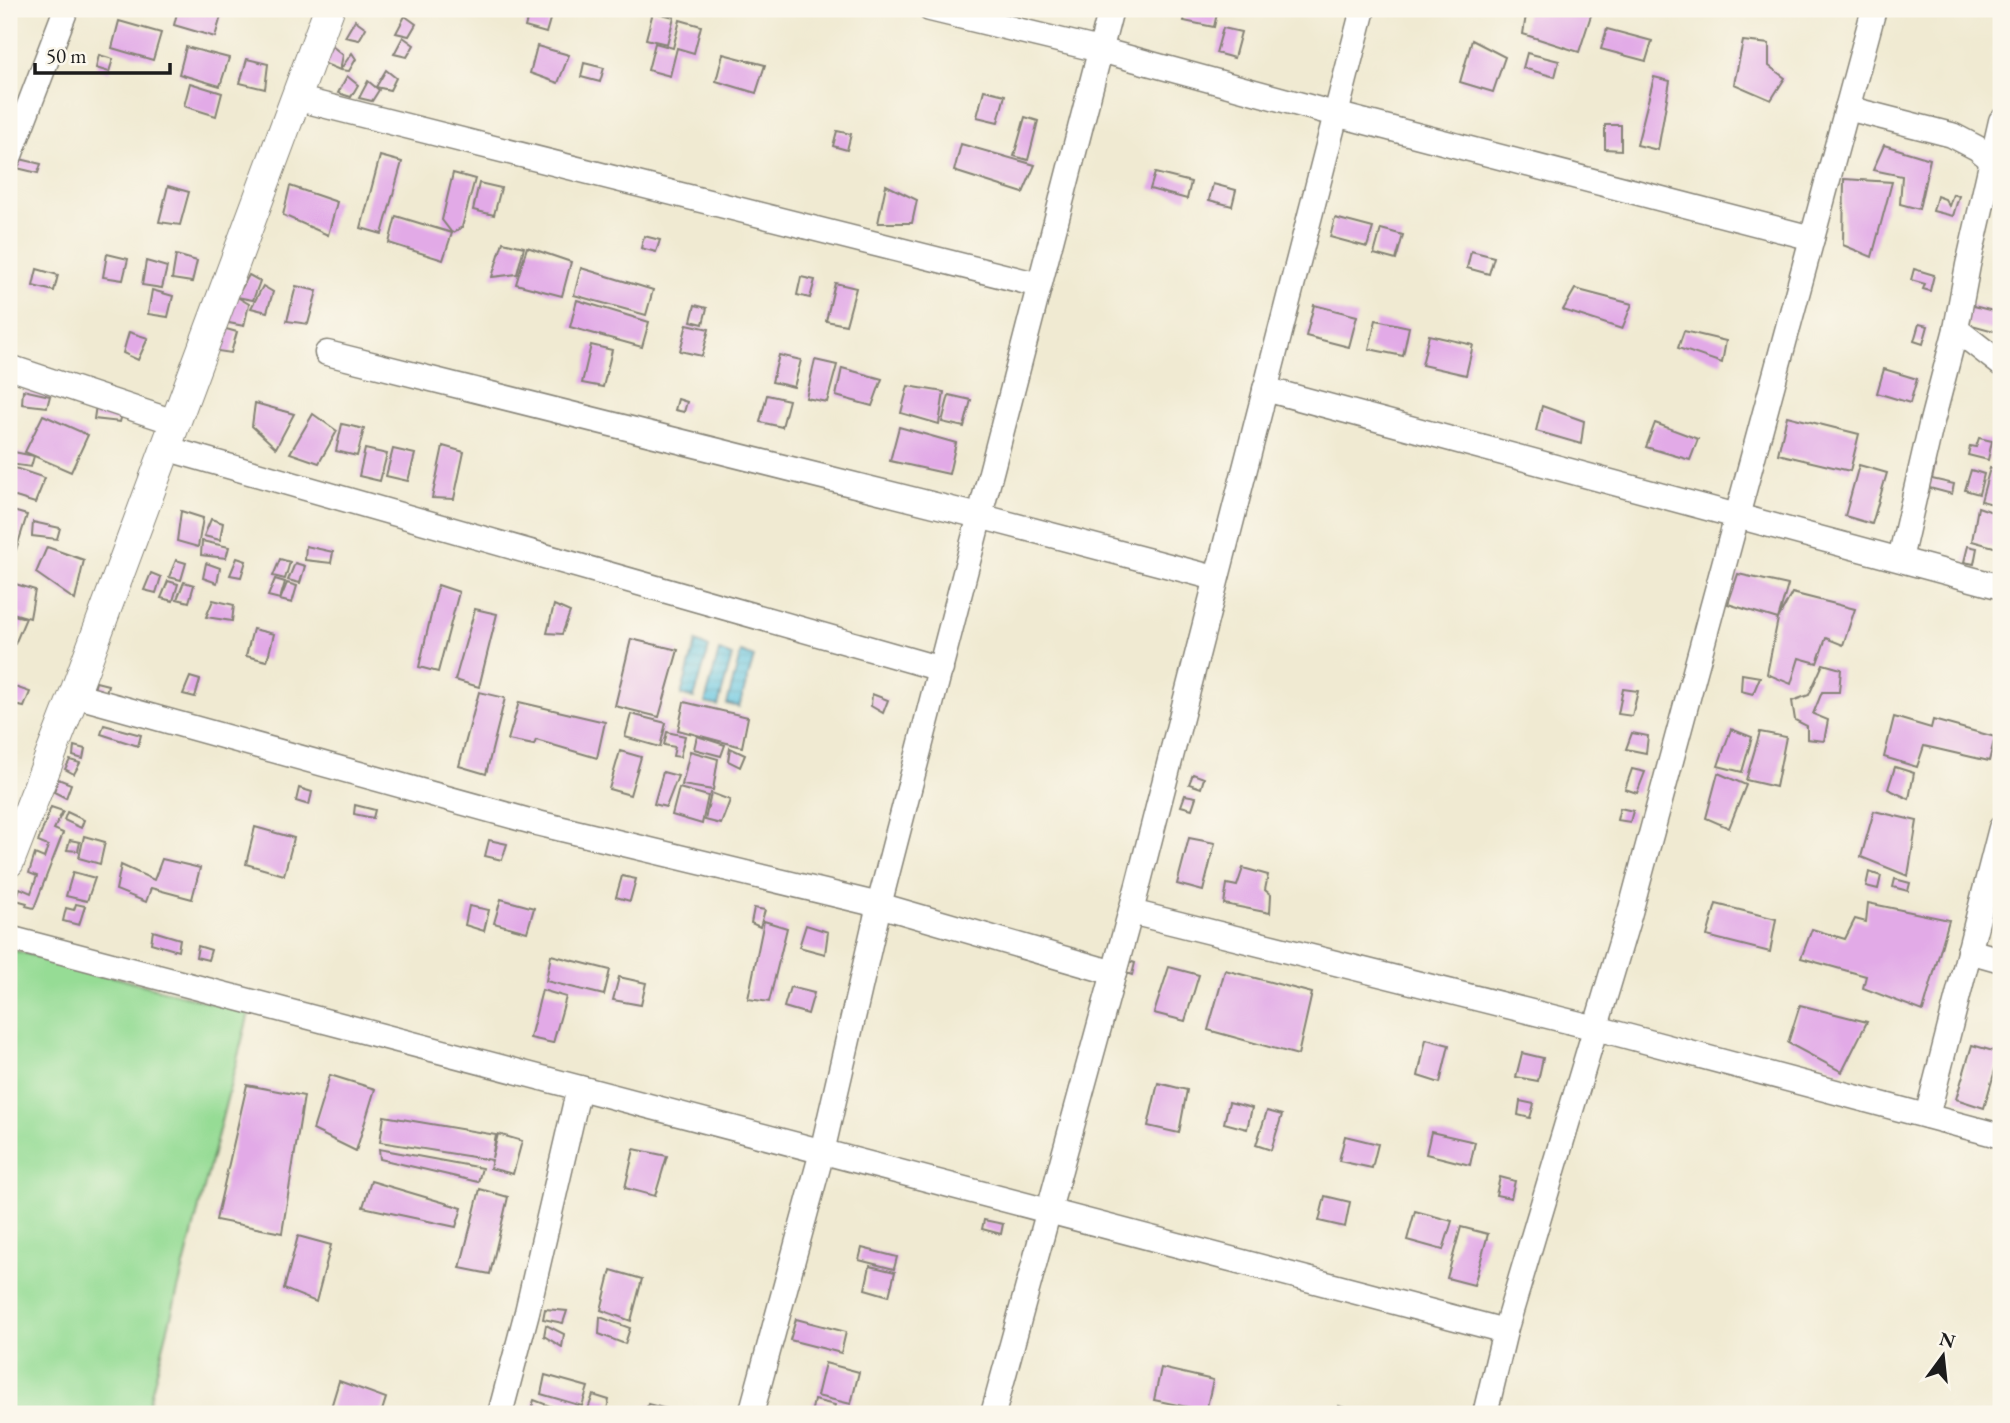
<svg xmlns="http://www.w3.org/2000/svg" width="2010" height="1423" font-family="'EB Garamond',serif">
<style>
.pitch{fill:#96dc95;stroke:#597c58;stroke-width:2}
.water{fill:url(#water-rules);stroke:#3f707e;stroke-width:2}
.building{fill:#e2aae7}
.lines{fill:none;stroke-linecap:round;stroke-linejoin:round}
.minor-casing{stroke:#868377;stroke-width:27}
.major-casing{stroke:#868377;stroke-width:32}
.minor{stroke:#fff;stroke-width:24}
.major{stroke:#fff;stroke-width:30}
</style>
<defs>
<pattern id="water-rules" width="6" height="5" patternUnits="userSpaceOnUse" patternTransform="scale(1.75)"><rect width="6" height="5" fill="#62c5e0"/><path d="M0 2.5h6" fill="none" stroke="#54a9c0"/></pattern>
</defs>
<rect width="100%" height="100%" fill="#fbf7ec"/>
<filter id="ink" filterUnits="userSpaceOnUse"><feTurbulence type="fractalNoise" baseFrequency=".0143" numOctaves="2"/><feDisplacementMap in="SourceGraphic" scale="14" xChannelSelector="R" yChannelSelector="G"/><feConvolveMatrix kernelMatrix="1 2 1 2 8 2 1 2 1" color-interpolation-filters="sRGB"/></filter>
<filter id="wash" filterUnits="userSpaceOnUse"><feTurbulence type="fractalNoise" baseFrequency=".00686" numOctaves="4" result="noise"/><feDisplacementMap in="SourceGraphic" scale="28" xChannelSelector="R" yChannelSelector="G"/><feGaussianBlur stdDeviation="1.57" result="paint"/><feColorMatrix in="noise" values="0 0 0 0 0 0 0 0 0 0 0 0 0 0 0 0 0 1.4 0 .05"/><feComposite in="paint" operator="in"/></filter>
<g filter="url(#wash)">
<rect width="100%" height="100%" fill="#f0ead2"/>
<!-- pitch -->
<polygon class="pitch" points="9,949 249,1013 146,1414 9,1414"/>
<!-- water -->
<g class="water">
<polygon points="696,642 709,648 694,698 681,695"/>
<polygon points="719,651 732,656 718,706 705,703"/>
<polygon points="741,652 754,657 739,707 727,704"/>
</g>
<g id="blocks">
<!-- building -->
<g class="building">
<polygon points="178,9 223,9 215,37 174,25"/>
<polygon points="449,9 468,9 467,14"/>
<polygon points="530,9 553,9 546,33 525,27"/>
<polygon points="1186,9 1218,9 1214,27 1184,21"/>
<polygon points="1527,9 1593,9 1579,52 1523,34"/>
<polygon points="653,12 674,17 667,44 646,39"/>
<polygon points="405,16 416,24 409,36 396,33"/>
<polygon points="355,20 366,28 359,40 345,37"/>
<polygon points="680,20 701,26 694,53 677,48 670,76 648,70 655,43 673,48"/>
<polygon points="119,21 161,33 153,60 112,48"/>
<polygon points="1223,28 1241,32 1234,58 1216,53"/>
<polygon points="1607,29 1652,41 1646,61 1601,49"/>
<polygon points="403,37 414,45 407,57 394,54"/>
<polygon points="1472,40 1505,57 1493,92 1460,82"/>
<polygon points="1743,41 1769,44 1769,66 1785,78 1771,100 1734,84"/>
<polygon points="332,46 343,55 340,70 352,53 356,59 349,71 340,70 323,63"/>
<polygon points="537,46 569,55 558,83 530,73"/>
<polygon points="186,47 229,58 220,86 179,74"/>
<polygon points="1527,53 1559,61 1555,77 1523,68"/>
<polygon points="723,54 765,65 756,93 716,81"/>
<polygon points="99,55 113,59 109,72 96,68"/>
<polygon points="247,59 268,64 265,89 240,83"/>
<polygon points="584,63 604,68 600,82 581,77"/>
<polygon points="386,70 396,78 390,90 376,87"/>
<polygon points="347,76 358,85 351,97 338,93"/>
<polygon points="1654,77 1670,81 1658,150 1637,145"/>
<polygon points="368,81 379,90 372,101 359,98"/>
<polygon points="190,83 222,93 216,116 184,106"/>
<polygon points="984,90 1005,95 998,122 977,117"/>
<polygon points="1025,117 1038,121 1028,160 1014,156"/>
<polygon points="1605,125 1621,125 1621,150 1605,149"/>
<polygon points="837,131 851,134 847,150 833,146"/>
<polygon points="961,144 1035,165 1023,193 954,171"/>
<polygon points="1884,145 1930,159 1919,209 1900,204 1902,176 1873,170"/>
<polygon points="380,156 402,162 382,234 361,228"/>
<polygon points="20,159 41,164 38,173 17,168"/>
<polygon points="453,173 475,179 462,227 452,233 442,220"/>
<polygon points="1155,173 1191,182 1187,199 1150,189"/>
<polygon points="1844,179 1892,182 1872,257 1843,245"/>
<polygon points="479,183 501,188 494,215 473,210"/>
<polygon points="1213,184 1236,190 1232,206 1209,200"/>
<polygon points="886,185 917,200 912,223 878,223"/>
<polygon points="168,186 189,192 180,225 159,222"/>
<polygon points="290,186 337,202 328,235 283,215"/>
<polygon points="1953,194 1959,196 1953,216 1933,211 1937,196 1945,199 1949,206"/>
<polygon points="396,216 452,233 443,260 389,243"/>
<polygon points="1335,218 1373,228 1367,247 1330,237"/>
<polygon points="1381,229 1403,235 1396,260 1374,254"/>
<polygon points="644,236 660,240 656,252 641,248"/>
<polygon points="503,242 524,247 517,274 492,277"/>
<polygon points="527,247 571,262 562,296 516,284"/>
<polygon points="1471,251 1494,257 1489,274 1467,268"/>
<polygon points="107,254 128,259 123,280 103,277"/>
<polygon points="176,255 197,261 192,282 172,279"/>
<polygon points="146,261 167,267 162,288 142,285"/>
<polygon points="581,268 653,290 646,315 574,295"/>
<polygon points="37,269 58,275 54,291 33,286"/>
<polygon points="1914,269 1934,275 1930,291 1923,289 1925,284 1911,280"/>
<polygon points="249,275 260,281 253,300 237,297"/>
<polygon points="801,277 815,280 810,298 797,295"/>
<polygon points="835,283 856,288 846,325 826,321"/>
<polygon points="263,286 273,292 267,312 251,308"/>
<polygon points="296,286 317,291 308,324 287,321"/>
<polygon points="1575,289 1632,304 1622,329 1563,310"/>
<polygon points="152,290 173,296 168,317 148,314"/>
<polygon points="237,297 249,304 244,326 224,322"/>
<polygon points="577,300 649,322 642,347 570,327"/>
<polygon points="1966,304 2001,313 2001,333 1961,322"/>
<polygon points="695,305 707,308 703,324 691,321"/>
<polygon points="1314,305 1357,316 1349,347 1306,336"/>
<polygon points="1376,320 1409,327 1403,356 1369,349"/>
<polygon points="687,324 709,329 702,356 680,351"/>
<polygon points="1919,324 1928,326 1923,344 1914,341"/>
<polygon points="215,326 237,332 231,353 211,350"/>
<polygon points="1684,331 1726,341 1722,363 1678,348"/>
<polygon points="129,332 148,338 138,360 123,353"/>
<polygon points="1429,335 1473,345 1466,375 1422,365"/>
<polygon points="591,345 612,350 603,387 582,383"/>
<polygon points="779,355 801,360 794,387 772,382"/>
<polygon points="815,360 837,365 827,402 806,398"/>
<polygon points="842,368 882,379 872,406 836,396"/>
<polygon points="1884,369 1917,379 1910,403 1877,393"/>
<polygon points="908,386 944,392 939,424 901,413"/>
<polygon points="23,390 50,396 47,407 22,404"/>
<polygon points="767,395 789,400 782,427 760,422"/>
<polygon points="949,395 971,400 964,427 942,422"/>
<polygon points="678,399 687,402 684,412 675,410"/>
<polygon points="255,403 294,414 276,448 252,426"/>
<polygon points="96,405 123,411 120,422 94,419"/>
<polygon points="1542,406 1584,421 1581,444 1536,431"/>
<polygon points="313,414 337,431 319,463 290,453"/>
<polygon points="43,415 88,435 71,472 25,452"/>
<polygon points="1787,416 1859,434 1850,471 1778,454"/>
<polygon points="1655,423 1698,439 1690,460 1646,447"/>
<polygon points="342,424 364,429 357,456 336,451"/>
<polygon points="899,427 956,443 949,474 890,461"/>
<polygon points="1979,438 1992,441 1988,460 1968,455 1970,446 1976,447"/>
<polygon points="443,446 464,452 454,499 432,498"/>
<polygon points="365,449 387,454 380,481 359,476"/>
<polygon points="393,449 415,454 408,481 386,476"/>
<polygon points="9,451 34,456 31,467 9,464"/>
<polygon points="1927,464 1935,466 1932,479 1954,484 1952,494 1922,486"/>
<polygon points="1859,465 1887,473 1872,524 1845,516"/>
<polygon points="9,466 45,478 35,503 9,495"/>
<polygon points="1990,468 2001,471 2001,506 1981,501"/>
<polygon points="1971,470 1984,474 1979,494 1965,490"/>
<polygon points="1978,507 2001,515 2001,549 1972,541"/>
<polygon points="9,510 27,515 16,550 9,545"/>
<polygon points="181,511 203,518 198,547 177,541"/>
<polygon points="211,519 223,523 220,540 204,536"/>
<polygon points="33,522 60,528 57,539 32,536"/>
<polygon points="202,541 229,547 226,558 201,555"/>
<polygon points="306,546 333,552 331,563 305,560"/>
<polygon points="1968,546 1977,548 1974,564 1964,562"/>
<polygon points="47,547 84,560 75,600 36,573"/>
<polygon points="237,558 246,561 241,577 230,575"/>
<polygon points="280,559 290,562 285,579 273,576"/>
<polygon points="176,560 186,563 181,580 169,577"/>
<polygon points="206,563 220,568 217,583 203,578"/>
<polygon points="295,563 305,566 300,583 288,580"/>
<polygon points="151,573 161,577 156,593 144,590"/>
<polygon points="1738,574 1788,585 1778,619 1792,593 1855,609 1843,645 1826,638 1817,663 1799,658 1791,684 1767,674 1778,619 1728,604"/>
<polygon points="275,579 285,582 280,599 268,596"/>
<polygon points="168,581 178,584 173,601 161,598"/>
<polygon points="9,582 35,590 30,618 9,612"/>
<polygon points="184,582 194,585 189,602 177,599"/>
<polygon points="287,583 297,586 292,603 280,600"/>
<polygon points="438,585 459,592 438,672 419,667"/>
<polygon points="213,600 234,605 232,621 206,617"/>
<polygon points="554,605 570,612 562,634 547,633"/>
<polygon points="475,609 497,614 479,687 455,680"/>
<polygon points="9,614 26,618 15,644 9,643"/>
<polygon points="253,629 274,634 267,661 246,656"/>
<polygon points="631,639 678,650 659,717 615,706"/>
<polygon points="1823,664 1841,669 1839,692 1822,692 1813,714 1828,720 1824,741 1807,739 1807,726 1795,720 1792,701 1809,695"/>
<polygon points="1742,674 1760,677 1753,694 1741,691"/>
<polygon points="190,677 200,680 195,697 183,694"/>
<polygon points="96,682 108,685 106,693 94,690"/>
<polygon points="9,685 30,692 24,707 14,705 9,718"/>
<polygon points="1623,689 1638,691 1632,716 1618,714"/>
<polygon points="479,692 505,698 486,774 459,766"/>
<polygon points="872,694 888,700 883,713 871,706"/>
<polygon points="519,702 605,722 597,758 536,740 534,745 508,740"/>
<polygon points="684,702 748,717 742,747 678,730"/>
<polygon points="631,714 666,723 660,747 625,737"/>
<polygon points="1894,717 1931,728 1933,720 1995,737 1989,761 1924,746 1917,767 1884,757"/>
<polygon points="104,725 141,735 138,746 101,734"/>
<polygon points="1731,729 1752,737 1742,772 1718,766"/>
<polygon points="667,732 685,736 680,757 673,756 675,747 664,745"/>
<polygon points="1760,732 1786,737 1776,787 1746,780"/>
<polygon points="1632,733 1648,736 1646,753 1626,749"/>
<polygon points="697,736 725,745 721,756 694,749"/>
<polygon points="74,746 85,749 83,759 73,756"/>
<polygon points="730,748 745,755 740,767 728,761"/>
<polygon points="620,751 641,757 630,795 609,789"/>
<polygon points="690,751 718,759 713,790 682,785"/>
<polygon points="70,760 80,763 74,774 65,769"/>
<polygon points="1895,767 1914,773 1909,799 1888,789"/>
<polygon points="1632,769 1645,772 1637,793 1625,789"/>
<polygon points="663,772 678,776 666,807 654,804"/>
<polygon points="1718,773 1746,785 1729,828 1706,818"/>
<polygon points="1193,774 1204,778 1201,788 1189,784"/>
<polygon points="58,779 71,784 66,798 54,792"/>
<polygon points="299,788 312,792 309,805 296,801"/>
<polygon points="679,788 708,796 702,824 672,815"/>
<polygon points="711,793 730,800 721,824 705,820"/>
<polygon points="1185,795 1196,797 1192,809 1181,806"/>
<polygon points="355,805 375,810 373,818 354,814"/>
<polygon points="51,807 63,811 54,829 63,833 34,908 26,906 27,903 16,900 20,888 31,893 37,876 29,873 35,854 44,858 48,846 38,842"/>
<polygon points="1620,808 1633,811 1630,822 1617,820"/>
<polygon points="1874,811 1917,821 1908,876 1861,857"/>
<polygon points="67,812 84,820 81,828 64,820"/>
<polygon points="255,827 294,838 284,875 246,864"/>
<polygon points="84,836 105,842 100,864 79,858"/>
<polygon points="1189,838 1215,843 1203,891 1177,884"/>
<polygon points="70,840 80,842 78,851 67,850"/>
<polygon points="489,840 507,844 502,860 485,856"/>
<polygon points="162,859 200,868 192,899 151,888 146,902 116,890 121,865 154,880"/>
<polygon points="1243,868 1268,875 1265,890 1271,895 1270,913 1224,904 1227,884 1237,886"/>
<polygon points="73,872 95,878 87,901 66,896"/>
<polygon points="1869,872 1881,876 1878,889 1866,886"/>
<polygon points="622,876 636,879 630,901 616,897"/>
<polygon points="1895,879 1910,883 1908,891 1893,887"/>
<polygon points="501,899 534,908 527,932 494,923"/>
<polygon points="1868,903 1949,920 1923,1011 1863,988 1866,976 1801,958 1812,929 1845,939 1855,919 1866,922"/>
<polygon points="76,904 85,906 79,925 63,921 66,908 74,910"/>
<polygon points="1716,904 1776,919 1770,952 1707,936"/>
<polygon points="469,906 489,910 484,931 465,925"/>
<polygon points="754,908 765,910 760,927 751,923"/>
<polygon points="764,921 787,928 769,1002 748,999"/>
<polygon points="806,925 828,932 825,954 799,947"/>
<polygon points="153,931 180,939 178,951 151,943"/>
<polygon points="198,946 211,950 208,960 196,957"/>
<polygon points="551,955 610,970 604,995 546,981"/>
<polygon points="1129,961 1135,963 1132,975 1126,973"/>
<polygon points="1169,967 1199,975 1185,1021 1154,1013"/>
<polygon points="1225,970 1312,993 1298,1055 1208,1030"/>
<polygon points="619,977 646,983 641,1005 613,1000"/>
<polygon points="790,987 814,993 808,1014 784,1007"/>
<polygon points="542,990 566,997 553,1043 530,1038"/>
<polygon points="1800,1005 1867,1022 1842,1072 1788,1043"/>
<polygon points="1426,1039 1449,1045 1440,1083 1418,1076"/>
<polygon points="1972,1045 2000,1053 1984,1108 1956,1099"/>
<polygon points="1522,1053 1543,1058 1538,1081 1516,1077"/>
<polygon points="330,1075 375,1089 356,1151 313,1130"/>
<polygon points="1158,1083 1187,1090 1179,1133 1148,1126"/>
<polygon points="247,1085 304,1096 282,1233 216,1220"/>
<polygon points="1520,1101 1534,1104 1530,1118 1518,1115"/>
<polygon points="1229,1102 1252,1108 1247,1129 1224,1123"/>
<polygon points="1267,1111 1282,1115 1271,1150 1256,1145"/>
<polygon points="384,1116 496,1135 492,1158 498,1134 522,1141 513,1174 490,1168 492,1160 380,1142"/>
<polygon points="1431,1132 1475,1142 1470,1165 1426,1154"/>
<polygon points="1345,1136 1378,1144 1372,1168 1339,1161"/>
<polygon points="379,1149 482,1168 478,1182 380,1159"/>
<polygon points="634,1149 667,1156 655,1196 625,1188"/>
<polygon points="1500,1177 1515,1181 1511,1198 1496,1195"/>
<polygon points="371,1181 462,1208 456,1227 363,1207"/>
<polygon points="480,1189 508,1197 490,1274 460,1268"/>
<polygon points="1325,1196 1350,1202 1345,1227 1319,1221"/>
<polygon points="1415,1211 1452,1221 1443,1250 1407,1240"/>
<polygon points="984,1220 1003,1224 1001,1234 982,1229"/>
<polygon points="1461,1227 1488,1234 1474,1285 1447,1278"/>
<polygon points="298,1236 331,1245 316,1302 284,1289"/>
<polygon points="862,1248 897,1257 894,1269 859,1260"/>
<polygon points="870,1266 895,1272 889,1296 865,1289"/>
<polygon points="611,1270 642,1279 631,1321 601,1310"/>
<polygon points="545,1309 567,1311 563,1323 543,1319"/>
<polygon points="600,1317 630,1328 625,1344 599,1334"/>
<polygon points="796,1319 846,1332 841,1353 790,1340"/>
<polygon points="546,1325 564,1334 562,1347 544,1336"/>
<polygon points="825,1363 859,1372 851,1404 817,1396"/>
<polygon points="1161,1368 1213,1380 1206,1411 1154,1400"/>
<polygon points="545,1375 588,1387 582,1406 541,1394"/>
<polygon points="339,1381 386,1398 381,1414 329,1414"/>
<polygon points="593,1395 609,1400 606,1414 587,1412"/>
<polygon points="534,1400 558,1409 556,1414 530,1414"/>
<polygon points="814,1400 835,1405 833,1414 811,1414"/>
<polygon points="648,1404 682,1413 682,1414 645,1414"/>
<polygon points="1339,1406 1363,1414 1337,1414"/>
<polygon points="839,1408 863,1413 863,1414 838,1414"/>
</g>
</g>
</g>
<g filter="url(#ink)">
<use href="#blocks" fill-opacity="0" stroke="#868377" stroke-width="2"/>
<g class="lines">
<!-- minor casing -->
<g class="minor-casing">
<g id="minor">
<polyline points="930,9 1100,50 1335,114 1812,238"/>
<polyline points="295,98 1039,285"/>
<polyline points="1847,108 1952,135 1977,148 2001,168"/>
<polyline points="9,158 66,9"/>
<polyline points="1956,329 2001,364"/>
<polyline points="327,353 979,516 1215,578"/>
<polyline points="9,367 174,422"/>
<polyline points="1265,389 2001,587"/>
<polyline points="165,448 941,669"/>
<polyline points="1900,559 1931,425 1956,329 1968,265 2001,121"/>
<polyline points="74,695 533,822 879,905 1114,973"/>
<polyline points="1131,912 1596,1028 2001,1136"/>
<polyline points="9,938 1505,1331"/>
<polyline points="1969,951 2001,960"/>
<polyline points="1927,1116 2001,828"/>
<polyline points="500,1414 527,1312 579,1088"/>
<polyline points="751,1414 822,1152 879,905 1111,9"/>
<polyline points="993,1414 1138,885 1363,9"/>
<polyline points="1485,1414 1505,1331 1629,916 1874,9"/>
</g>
</g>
<!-- major casing -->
<g class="major-casing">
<polyline id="major" points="9,862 74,695 329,9"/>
</g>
<!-- minor -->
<use href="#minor" class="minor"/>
<!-- major -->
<use href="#major" class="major"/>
</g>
</g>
<!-- margin -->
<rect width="2010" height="1423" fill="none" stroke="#fbf7ec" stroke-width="35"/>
<!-- north arrow -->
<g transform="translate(1943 1356) rotate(15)" stroke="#fbf7ec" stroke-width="5" paint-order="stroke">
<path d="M0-5L12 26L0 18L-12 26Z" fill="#1c1c1c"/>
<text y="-10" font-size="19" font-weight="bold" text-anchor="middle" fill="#1c1c1c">N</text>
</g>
<!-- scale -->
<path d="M35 63v10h135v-10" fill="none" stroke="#1c1c1c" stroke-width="3.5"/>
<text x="46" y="63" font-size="21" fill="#1c1c1c" stroke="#fbf7ec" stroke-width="5" paint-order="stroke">50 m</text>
</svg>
